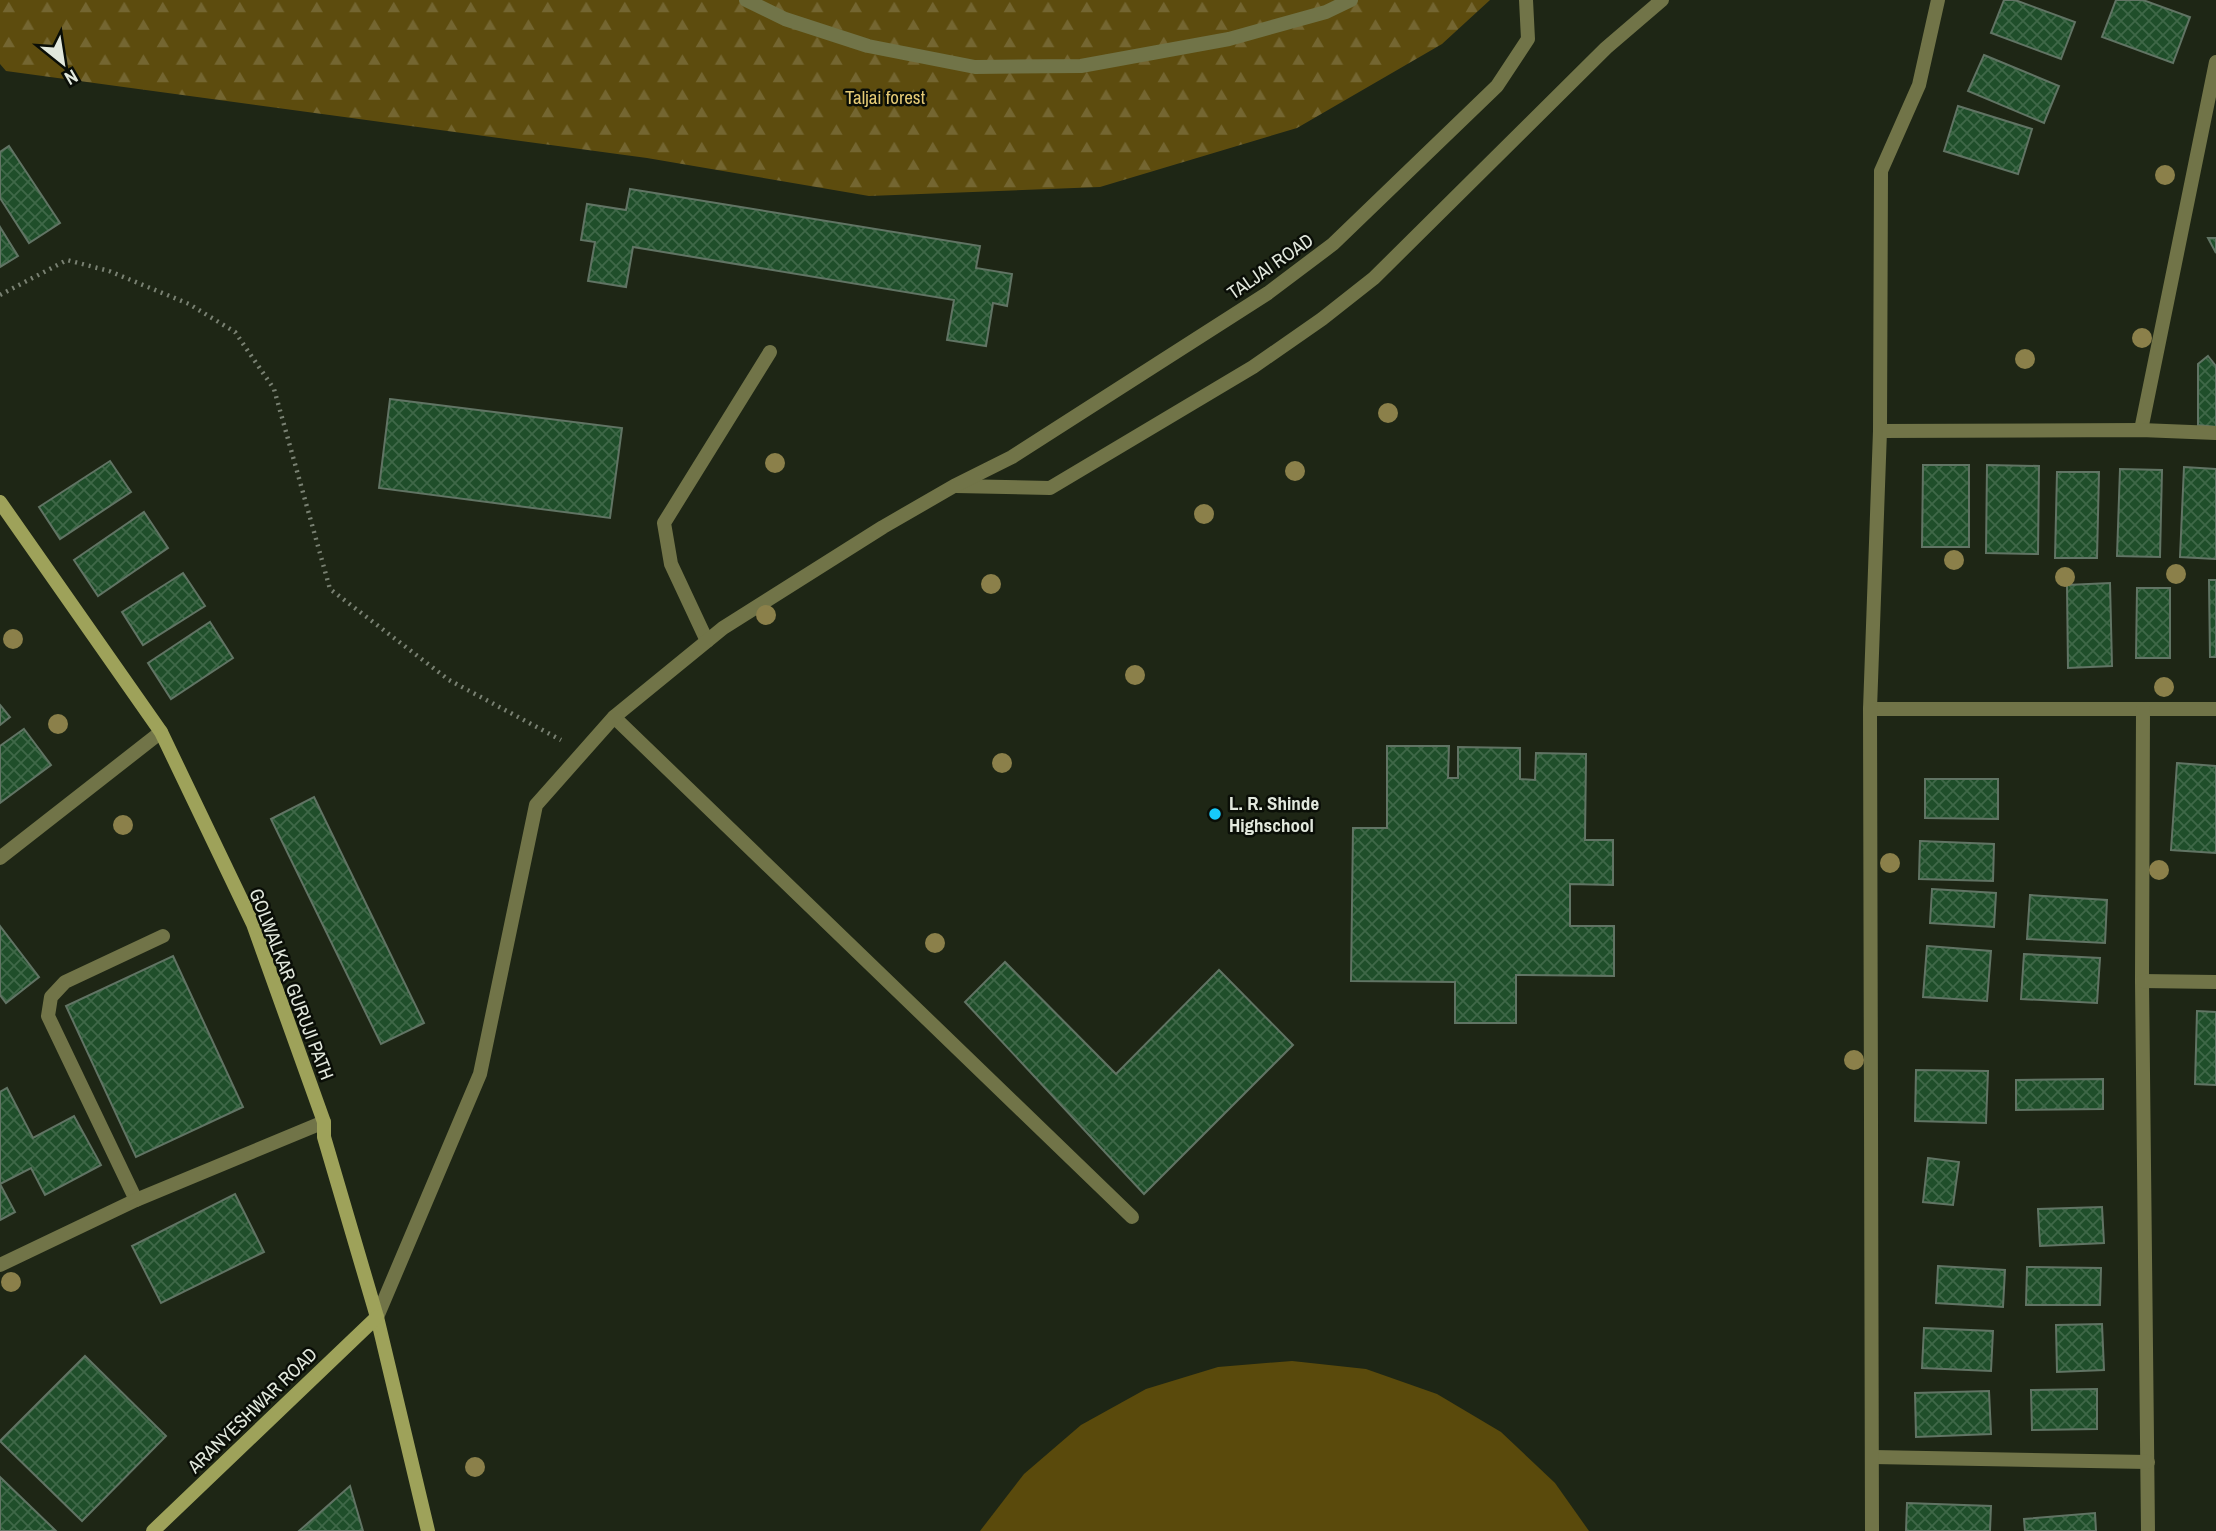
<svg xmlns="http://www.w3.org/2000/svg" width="2216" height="1531" font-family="'Archivo Narrow',sans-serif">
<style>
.green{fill:#5a4a0c}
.forest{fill:url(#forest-firs)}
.building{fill:url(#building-cross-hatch);stroke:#617464;stroke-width:2}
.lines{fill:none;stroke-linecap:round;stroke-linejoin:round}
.path{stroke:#798172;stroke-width:4.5;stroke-dasharray:2 5;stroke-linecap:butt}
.lane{stroke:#717448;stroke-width:14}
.street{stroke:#717448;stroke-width:14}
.secondary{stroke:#9ea25a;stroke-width:14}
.tree{fill:#8b804a}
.poi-dot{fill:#16cafb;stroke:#0a0e07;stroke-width:2.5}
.labels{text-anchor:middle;stroke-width:5;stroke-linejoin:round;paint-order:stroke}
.park-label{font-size:19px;fill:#e5ca75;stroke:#0a0e07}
.street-label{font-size:19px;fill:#e2e8dd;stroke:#0a0e07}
.poi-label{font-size:19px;font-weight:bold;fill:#e2e8dd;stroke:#0a0e07;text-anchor:start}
</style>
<defs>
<pattern id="forest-firs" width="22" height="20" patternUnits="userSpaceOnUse" patternTransform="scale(1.75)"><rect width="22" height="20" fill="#5d4c0e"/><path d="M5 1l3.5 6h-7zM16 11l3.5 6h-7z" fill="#746631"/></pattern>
<pattern id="building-cross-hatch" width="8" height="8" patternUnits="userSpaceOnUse" patternTransform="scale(1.75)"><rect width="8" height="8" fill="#1f4e2a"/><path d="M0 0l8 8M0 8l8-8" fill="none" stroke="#3f6848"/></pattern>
</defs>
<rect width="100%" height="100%" fill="#1e2615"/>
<!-- green -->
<polygon class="green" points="1292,1361 1366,1369 1437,1394 1501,1432 1555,1483 1589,1531 980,1531 1024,1474 1081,1425 1146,1389 1218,1367"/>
<!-- forest -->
<polygon class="forest" points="0,0 1490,0 1442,44 1297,128 1100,187 869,196 647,158 6,71 0,64"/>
<!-- building -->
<g class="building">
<polygon points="2004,0 2015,0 2075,22 2061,59 1991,33"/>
<polygon points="2116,0 2143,0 2190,17 2173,63 2102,37"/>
<polygon points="1984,55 2059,86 2044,123 1968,91"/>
<polygon points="1958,106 2032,129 2018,174 1944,151"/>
<polygon points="9,146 60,223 29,243 0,198 0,152"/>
<polygon points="630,189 980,246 976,268 1012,274 1007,306 993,303 986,346 947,340 954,300 633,247 626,287 588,281 595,242 581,240 587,204 626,210"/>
<polygon points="0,227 18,256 0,267"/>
<polygon points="2208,238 2216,238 2216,253"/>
<polygon points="2208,356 2216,366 2216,427 2198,425 2198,364"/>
<polygon points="390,399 622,428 610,518 379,488"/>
<polygon points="110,461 131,492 60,539 39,507"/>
<polygon points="1923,465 1969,465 1969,547 1922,547"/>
<polygon points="1987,465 2039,466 2038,554 1986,553"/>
<polygon points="2184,467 2216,469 2216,559 2180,557"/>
<polygon points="2120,469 2162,470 2160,557 2117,556"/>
<polygon points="2057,472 2099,472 2097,558 2055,558"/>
<polygon points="144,512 168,548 98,596 74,560"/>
<polygon points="183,573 205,606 143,645 122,612"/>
<polygon points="2209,580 2216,580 2216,657 2210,657"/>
<polygon points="2110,583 2112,666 2068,668 2067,585"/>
<polygon points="2137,588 2170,588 2170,658 2136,658"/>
<polygon points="210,622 233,658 171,699 148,663"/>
<polygon points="0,705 10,717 0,725"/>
<polygon points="24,729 51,765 0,803 0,746"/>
<polygon points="1387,746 1449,746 1448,778 1458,778 1458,747 1520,748 1520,779 1535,780 1536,753 1586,754 1585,840 1613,840 1613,885 1570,884 1570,926 1614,926 1614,976 1516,975 1516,1023 1455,1023 1455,982 1351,981 1353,828 1387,828"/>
<polygon points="2177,763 2216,766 2216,853 2171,850"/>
<polygon points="1925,779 1998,779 1998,819 1925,818"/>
<polygon points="314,797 424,1023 381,1044 271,819"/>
<polygon points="1920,841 1994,844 1993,881 1919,879"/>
<polygon points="1932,889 1996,893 1994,927 1930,923"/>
<polygon points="2030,895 2107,900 2105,943 2027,939"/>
<polygon points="0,926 39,977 6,1003 0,995"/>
<polygon points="1927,946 1991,951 1987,1001 1923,997"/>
<polygon points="2024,954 2100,958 2097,1003 2021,999"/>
<polygon points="173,956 243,1107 136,1157 66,1006"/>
<polygon points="1005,962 1116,1074 1219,970 1293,1045 1144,1194 965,1002"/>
<polygon points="2197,1011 2216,1012 2216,1085 2195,1084"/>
<polygon points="1916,1070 1988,1071 1986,1123 1915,1121"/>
<polygon points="2103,1079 2103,1109 2016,1110 2016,1080"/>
<polygon points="7,1088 33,1138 74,1116 101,1165 45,1195 31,1168 0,1184 15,1212 0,1220 0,1092"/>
<polygon points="1928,1158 1959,1162 1953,1205 1923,1202"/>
<polygon points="235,1194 264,1252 161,1303 132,1246"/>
<polygon points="2102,1207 2104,1243 2040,1246 2038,1209"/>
<polygon points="1938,1266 2005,1270 2003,1307 1936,1303"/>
<polygon points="2027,1267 2101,1268 2100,1305 2026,1305"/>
<polygon points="2102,1324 2104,1370 2057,1372 2056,1325"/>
<polygon points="1924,1328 1993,1331 1991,1371 1922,1368"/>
<polygon points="85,1356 166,1436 82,1521 0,1441"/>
<polygon points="2097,1389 2097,1429 2032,1430 2031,1390"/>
<polygon points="1989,1391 1991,1434 1916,1437 1915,1393"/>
<polygon points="0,1477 56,1531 0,1531"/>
<polygon points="350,1486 363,1531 299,1531"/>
<polygon points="1907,1503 1991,1506 1990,1531 1906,1531"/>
<polygon points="2095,1513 2096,1531 2025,1531 2024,1519"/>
</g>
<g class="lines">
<!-- path -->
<polyline class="path" points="0,295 67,260 109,271 189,304 235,332 274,389 330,589 449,680 561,740"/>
<!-- lane -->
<g class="lane">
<polyline points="707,641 671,564 664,523 770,352"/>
<polyline points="614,717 1132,1217"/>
</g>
<!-- street -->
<g class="street">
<polyline points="746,0 785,19 868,46 975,67 1081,66 1229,39 1326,12 1351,0"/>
<polyline points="2141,430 2216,62"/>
<polyline points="1880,431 2141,430 2216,433"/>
<polyline points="956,486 1050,488 1253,367 1322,319 1374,278 1606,48 1662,0"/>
<polyline points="1870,709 2216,709"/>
<polyline points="2143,709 2142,981 2148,1531"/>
<polyline points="0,858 161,732"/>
<polyline points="2142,981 2216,982"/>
<polyline points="136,1200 48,1016 51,997 65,982 163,936"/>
<polyline points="0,1265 136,1200 324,1122"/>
<polyline points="377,1317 480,1074 536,805 614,717 723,628 883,527 954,486 1012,457 1268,293 1333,244 1497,86 1528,39 1526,0"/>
<polyline points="1873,1457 2148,1462"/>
<polyline points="1872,1531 1870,709 1880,431 1881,171 1919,85 1938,0"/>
</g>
<!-- secondary -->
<g class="secondary">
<polyline points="0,502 161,732 253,924 324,1122 324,1137 377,1317 428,1531"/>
<polyline points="153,1531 377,1317"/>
</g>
</g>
<!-- trees -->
<g class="tree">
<circle cx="2165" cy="175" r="10"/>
<circle cx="2142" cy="338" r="10"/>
<circle cx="2025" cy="359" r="10"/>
<circle cx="1388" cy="413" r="10"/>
<circle cx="775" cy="463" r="10"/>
<circle cx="1295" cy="471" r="10"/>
<circle cx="1204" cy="514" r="10"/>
<circle cx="1954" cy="560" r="10"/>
<circle cx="2176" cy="574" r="10"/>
<circle cx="2065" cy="577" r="10"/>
<circle cx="991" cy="584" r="10"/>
<circle cx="766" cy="615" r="10"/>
<circle cx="13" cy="639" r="10"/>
<circle cx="1135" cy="675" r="10"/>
<circle cx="2164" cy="687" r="10"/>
<circle cx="58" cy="724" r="10"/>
<circle cx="1002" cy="763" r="10"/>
<circle cx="123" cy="825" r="10"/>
<circle cx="1890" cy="863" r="10"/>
<circle cx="2159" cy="870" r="10"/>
<circle cx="935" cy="943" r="10"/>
<circle cx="1854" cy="1060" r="10"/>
<circle cx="11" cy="1282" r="10"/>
<circle cx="475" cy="1467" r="10"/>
</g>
<!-- markers -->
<circle class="poi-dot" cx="1215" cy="814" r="7"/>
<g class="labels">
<!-- park labels -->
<g class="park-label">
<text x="885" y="104">Taljai forest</text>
</g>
<!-- street labels -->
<g class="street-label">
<text transform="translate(1270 266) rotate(-35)" y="7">TALJAI ROAD</text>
<text transform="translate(292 984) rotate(69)" y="7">GOLWALKAR GURUJI PATH</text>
<text transform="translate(252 1410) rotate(-44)" y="7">ARANYESHWAR ROAD</text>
</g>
<!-- poi labels -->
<g class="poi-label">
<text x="1229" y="810">L. R. Shinde<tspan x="1229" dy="22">Highschool</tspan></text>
</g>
</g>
<!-- north arrow -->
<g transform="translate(63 63) rotate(150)" stroke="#0a0e07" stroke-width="5" paint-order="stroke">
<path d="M0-5L12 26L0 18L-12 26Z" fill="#e2e8dd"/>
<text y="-10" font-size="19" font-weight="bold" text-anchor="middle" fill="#e2e8dd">N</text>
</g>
</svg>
